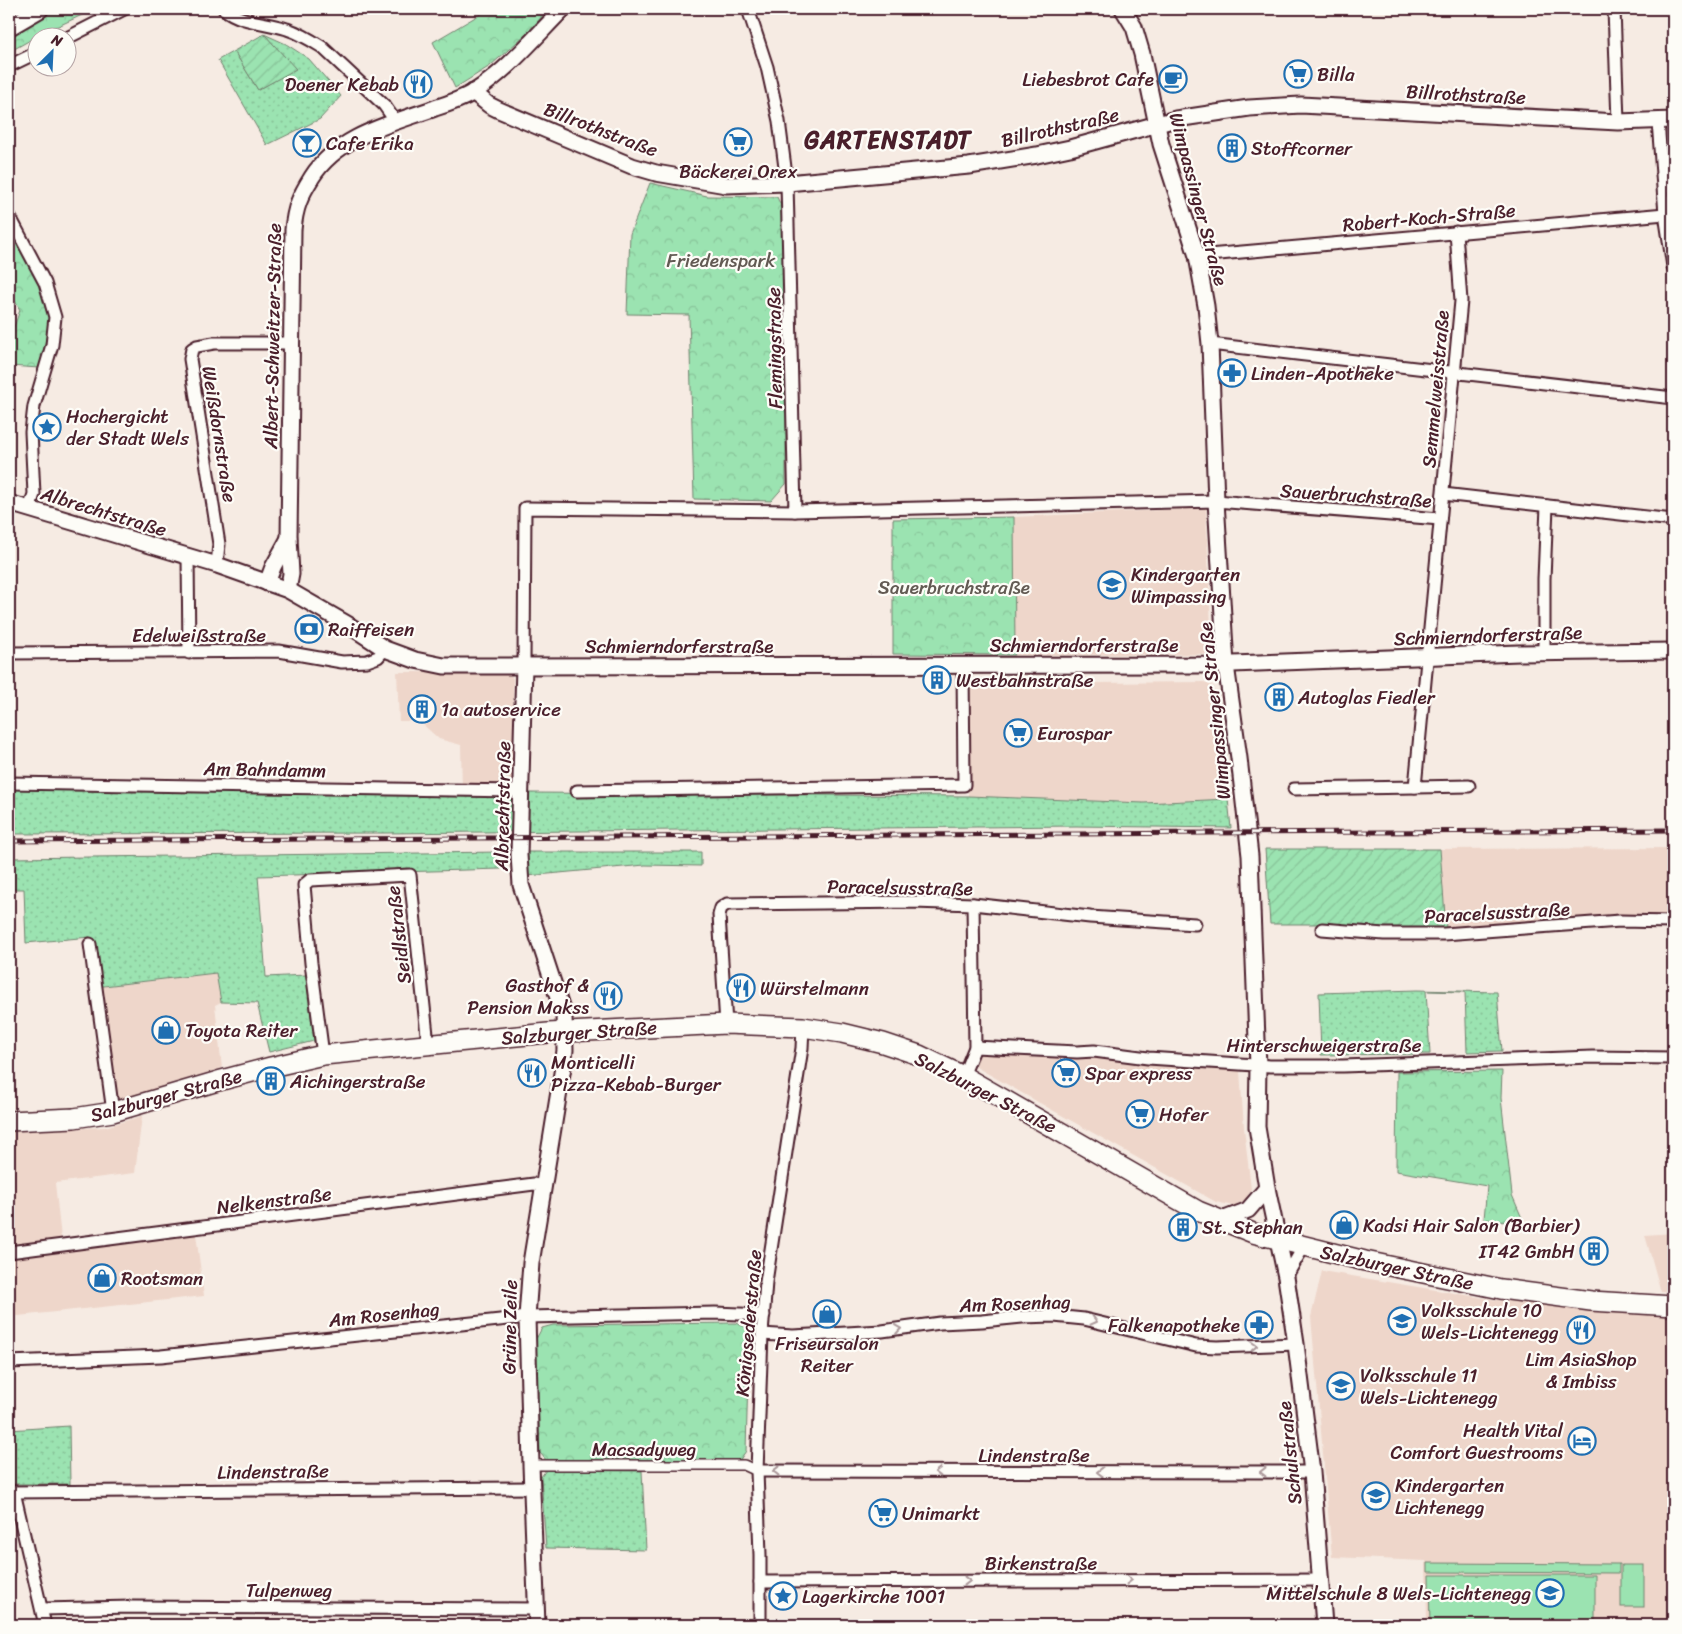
<svg xmlns="http://www.w3.org/2000/svg" width="1682" height="1634" font-family="Sriracha,sans-serif">
<style>
.built{fill:#eed6ca}
.grass{fill:url(#grass-dots);stroke:#72816e}
.forest{fill:url(#forest-crowns);stroke:#72816e}
.garden{fill:url(#garden-furrows);stroke:#72816e}
.pitch{fill:#9be3b1;stroke:#72816e}
.lines{fill:none;stroke-linecap:round;stroke-linejoin:round}
.pedestrian-casing{stroke:#4a1f2b;stroke-width:12}
.minor-casing{stroke:#4a1f2b;stroke-width:15}
.tertiary-casing{stroke:#4a1f2b;stroke-width:19}
.secondary-casing{stroke:#4a1f2b;stroke-width:20}
.primary-casing{stroke:#4a1f2b;stroke-width:22}
.pedestrian{stroke:#fdfcf7;stroke-width:9}
.minor{stroke:#fdfcf7;stroke-width:11}
.tertiary{stroke:#fdfcf7;stroke-width:15}
.secondary{stroke:#fdfcf7;stroke-width:16}
.primary{stroke:#fdfcf7;stroke-width:19}
.rail-casing{stroke:#4a1f2b;stroke-width:5}
.rail{stroke:#fdfcf7;stroke-width:3;stroke-dasharray:9;stroke-linecap:butt}
.oneway{stroke:#ac999b}
.labels{text-anchor:middle;stroke-width:4.5;stroke-linejoin:round;paint-order:stroke}
.poi-label{font-size:19px;fill:#4a1f2b;stroke:#fdfcf7;text-anchor:start}
.street-label{font-size:19px;fill:#4a1f2b;stroke:#fdfcf7}
.park-label{font-size:19px;fill:#625a53;stroke:#fdfcf7}
.district-label{font-size:24px;font-weight:bold;letter-spacing:1px;fill:#4a1f2b;stroke:#fdfcf7}
</style>
<defs>
<pattern id="grass-dots" width="8" height="8" patternUnits="userSpaceOnUse" patternTransform="scale(1.25)"><rect width="8" height="8" fill="#9be3b1"/><path d="M2 2h.1M6 6h.1" fill="none" stroke="#87c298" stroke-width="1.8" stroke-linecap="round"/></pattern>
<pattern id="forest-crowns" width="20" height="18" patternUnits="userSpaceOnUse" patternTransform="scale(1.25)"><rect width="20" height="18" fill="#9be3b1"/><path d="M2 6a3 3 0 1 1 6 0M12 15a3 3 0 1 1 6 0" fill="none" stroke="#87c298"/></pattern>
<pattern id="garden-furrows" width="10" height="10" patternUnits="userSpaceOnUse" patternTransform="scale(1.25)"><rect width="10" height="10" fill="#9be3b1"/><path d="M-1 1l2-2M0 10L10 0M9 11l2-2" fill="none" stroke="#87c298"/></pattern>
</defs>
<rect width="100%" height="100%" fill="#f6ebe3"/>
<filter id="ink" filterUnits="userSpaceOnUse"><feTurbulence type="fractalNoise" baseFrequency=".02" numOctaves="2"/><feDisplacementMap in="SourceGraphic" scale="10" xChannelSelector="R" yChannelSelector="G"/><feConvolveMatrix kernelMatrix="1 2 1 2 8 2 1 2 1" color-interpolation-filters="sRGB"/></filter>
<g filter="url(#ink)">
<!-- built -->
<g class="built">
<polygon points="1206,508 1212,654 1015,655 1014,517"/>
<polygon points="397,672 507,672 513,678 513,793 462,792 461,745 439,739 419,721 399,721"/>
<polygon points="1204,682 1213,687 1228,799 1144,803 968,796 967,684"/>
<polygon points="1673,848 1673,921 1446,929 1440,849"/>
<polygon points="216,973 221,1002 215,1005 222,1068 122,1099 106,1101 95,987"/>
<polygon points="979,1045 1240,1071 1244,1128 1251,1189 1246,1200 1233,1206 1216,1202 976,1067"/>
<polygon points="142,1116 135,1173 55,1183 61,1238 196,1234 204,1296 9,1317 9,1132 105,1127"/>
<polygon points="1673,1233 1673,1293 1661,1292 1645,1235"/>
<polygon points="1322,1271 1496,1300 1673,1317 1673,1625 1427,1625 1426,1561 1332,1557 1311,1317"/>
</g>
<!-- grass -->
<g class="grass">
<polygon points="264,34 286,44 309,59 341,96 320,119 267,145 218,60 234,51 258,90 295,69"/>
<polygon points="9,786 533,793 968,796 1144,803 1228,799 1231,828 1076,826 384,833 9,834"/>
<polygon points="503,852 501,869 258,876 266,977 306,975 314,1041 269,1052 257,1003 221,1002 216,973 95,987 90,937 26,943 24,889 9,889 9,858"/>
<polygon points="525,852 701,852 701,866 645,865 527,876"/>
<polygon points="1417,990 1497,992 1502,1051 1467,1052 1465,992 1426,991 1430,1054 1321,1055 1319,993"/>
<polygon points="69,1426 70,1484 9,1484 9,1430"/>
<polygon points="546,1470 642,1471 646,1550 546,1548 541,1477"/>
</g>
<!-- forest -->
<g class="forest">
<polygon points="9,9 95,9 41,34 9,52"/>
<polygon points="489,9 549,9 525,35 490,66 455,88 433,42"/>
<polygon points="650,183 707,196 777,197 782,208 786,279 786,484 771,501 694,499 689,315 627,314 630,234"/>
<polygon points="9,226 43,288 50,322 39,368 9,366 9,341 20,310 9,290"/>
<polygon points="1014,517 1015,655 893,654 893,519"/>
<polygon points="1502,1071 1501,1098 1512,1195 1525,1225 1484,1219 1487,1186 1396,1171 1397,1072"/>
<polygon points="735,1323 746,1327 749,1337 746,1451 739,1461 548,1462 540,1453 536,1339 542,1328 553,1325"/>
</g>
<!-- garden -->
<g class="garden">
<polygon points="264,34 296,69 258,90 234,51"/>
<polygon points="1265,849 1440,849 1446,929 1384,931 1332,924 1270,924"/>
</g>
<!-- pitch -->
<g class="pitch">
<polygon points="1428,1563 1619,1564 1619,1573 1428,1572"/>
<rect x="1621" y="1565" width="23" height="42"/>
<polygon points="1429,1575 1595,1575 1595,1625 1430,1625"/>
</g>
<g class="lines">
<!-- pedestrian casing -->
<g class="pedestrian-casing">
<polyline id="pedestrian" points="531,1465 744,1465 757,1471"/>
</g>
<!-- minor casing -->
<g class="minor-casing">
<g id="minor">
<path d="M224 9C242 23 266 22 287 29 300 33 311 40 322 47L384 105 396 122"/>
<polyline points="748,9 767,67 779,121 787,183 795,511"/>
<polyline points="1614,9 1618,122"/>
<polyline points="67,38 124,9"/>
<polyline points="9,66 38,52"/>
<polyline points="1658,121 1665,214 1673,267"/>
<polyline points="9,215 45,283 55,317 52,345 34,406 31,432 34,494 29,509"/>
<polyline points="1197,256 1665,214"/>
<polyline points="1210,344 1673,398"/>
<polyline points="1443,494 1673,520"/>
<polyline points="188,557 189,653"/>
<polyline points="217,565 219,544 190,359 192,349 197,346 214,343 291,343"/>
<polyline points="1544,652 1544,579 1547,506"/>
<polyline points="9,653 279,651 342,662 367,661 378,657 385,649"/>
<polyline points="524,665 525,508 795,511 1216,501 1440,519"/>
<polyline points="9,783 521,791"/>
<polyline points="1415,787 1469,786"/>
<polyline points="1294,789 1415,787 1461,301 1456,232"/>
<polyline points="577,791 964,785 963,666"/>
<polyline points="1322,929 1384,934 1444,934 1620,921 1673,922"/>
<polyline points="90,944 113,1112"/>
<polyline points="726,1024 719,915 721,908 727,904 914,902 973,904 1090,917 1195,924"/>
<polyline points="975,1047 1077,1052 1094,1051 1148,1058 1270,1066 1343,1066 1592,1057 1673,1058"/>
<polyline points="323,1055 311,963 304,885 310,880 410,875 428,1044"/>
<polyline points="963,1076 975,1047 973,904"/>
<polyline points="9,1252 534,1184 543,1186"/>
<polyline points="1286,1277 1304,1246"/>
<polyline points="762,1334 793,1336 882,1331 940,1323 982,1321 1022,1317 1054,1316 1084,1319 1196,1346 1217,1347 1296,1344"/>
<polyline points="9,1362 161,1356 527,1317 715,1313 764,1315"/>
<polyline points="757,1471 1312,1472"/>
<polyline points="9,1492 532,1488"/>
<polyline points="14,1492 45,1625"/>
<polyline points="760,1582 1321,1580"/>
<polyline points="42,1609 132,1607 537,1609"/>
<polyline points="760,1625 760,1555 757,1471 762,1334 766,1282 802,1048 803,1027"/>
</g>
</g>
<!-- tertiary casing -->
<g class="tertiary-casing">
<g id="tertiary">
<polyline points="1123,9 1134,27 1142,54 1161,144 1197,256 1206,306 1210,344 1216,501 1226,665 1239,758 1250,856 1258,1066 1257,1127 1267,1188 1286,1277 1296,1344 1312,1472 1324,1625"/>
<polyline points="473,92 489,105 499,110 632,166 656,173 726,185 787,183 969,166 1037,155 1070,148 1176,119 1249,108 1301,105 1618,122 1673,120"/>
<polyline points="9,503 217,565 288,590 347,624 385,649 415,660 444,666 1207,665 1519,653 1673,651"/>
<polyline points="267,583 273,567 289,538"/>
<path d="M288 590 291 574 289 538 293 230C295 207 300 196 312 177 339 135 391 124 435 108 448 104 462 99 474 92 508 70 535 37 563 9"/>
<polyline points="524,665 519,855 521,885 564,1016 565,1050 563,1067 531,1263 527,1317 531,1465 537,1625"/>
<polyline points="1222,1220 1248,1210 1267,1188"/>
</g>
</g>
<!-- secondary casing -->
<g class="secondary-casing">
<polyline id="secondary" points="9,27 40,9"/>
</g>
<!-- primary casing -->
<g class="primary-casing">
<polyline id="primary" points="9,1121 74,1118 113,1112 218,1081 271,1067 323,1055 548,1033 726,1024 803,1027 842,1033 883,1043 919,1055 963,1076 1198,1211 1253,1233 1365,1261 1501,1289 1591,1301 1673,1306"/>
</g>
<!-- pedestrian -->
<use href="#pedestrian" class="pedestrian"/>
<!-- minor -->
<use href="#minor" class="minor"/>
<!-- tertiary -->
<use href="#tertiary" class="tertiary"/>
<!-- secondary -->
<use href="#secondary" class="secondary"/>
<!-- primary -->
<use href="#primary" class="primary"/>
<!-- rail casing -->
<g class="rail-casing">
<polyline id="rail" points="9,841 1673,830"/>
</g>
<!-- rail -->
<use href="#rail" class="rail"/>
</g>
<!-- one-way arrows -->
<defs><path id="oneway-chevron" d="M-2-3.5L2.5 0L-2 3.5" fill="none" stroke-width="1.6" stroke-linecap="round" stroke-linejoin="round" transform="scale(1.25)"/></defs>
<g class="oneway">
<use href="#oneway-chevron" transform="translate(1094 1321) rotate(14)"/>
<use href="#oneway-chevron" transform="translate(898 1329) rotate(-8)"/>
<use href="#oneway-chevron" transform="translate(1254 1346) rotate(-2)"/>
<use href="#oneway-chevron" transform="translate(776 1471) rotate(-180)"/>
<use href="#oneway-chevron" transform="translate(938 1472) rotate(-180)"/>
<use href="#oneway-chevron" transform="translate(1100 1472) rotate(180)"/>
<use href="#oneway-chevron" transform="translate(1263 1472) rotate(180)"/>
<use href="#oneway-chevron" transform="translate(1129 1580)"/>
<use href="#oneway-chevron" transform="translate(967 1581)"/>
</g>
</g>
<!-- icons -->
<defs>
<g id="supermarket-ring" transform="scale(1.4375)"><circle r="9.5" fill="#fdfcf7" stroke="#1f6fb2" stroke-width="1.5"/><path d="M-6-5.5h2.5l.6 2H6L4.5 2H-2.5L-4.4-4H-6ZM-1.5 3.2a1.3 1.3 0 1 0 .1 0ZM3 3.2a1.3 1.3 0 1 0 .1 0Z" fill="#1f6fb2"/></g>
<g id="cafe-ring" transform="scale(1.4375)"><circle r="9.5" fill="#fdfcf7" stroke="#1f6fb2" stroke-width="1.5"/><path d="M-5.5-4.5H6V0H3Q3 3.5 0 3.5H-2.5Q-5.5 3.5-5.5 0ZM3-3.2v2h1.7v-2ZM-6 4.5H4V6H-6Z" fill="#1f6fb2"/></g>
<g id="restaurant-ring" transform="scale(1.4375)"><circle r="9.5" fill="#fdfcf7" stroke="#1f6fb2" stroke-width="1.5"/><path d="M-5-6h1v4h1v-4h1v4h1v-4h1v5L-1.5 .5V6h-2V.5L-5-1ZM5-6V6H3V1.5H1.5Q1.5-4 5-6Z" fill="#1f6fb2"/></g>
<g id="bar-ring" transform="scale(1.4375)"><circle r="9.5" fill="#fdfcf7" stroke="#1f6fb2" stroke-width="1.5"/><path d="M-6-5H6L.8 .8V4.5H3.5V6h-7V4.5H-.8V.8Z" fill="#1f6fb2"/></g>
<g id="building-ring" transform="scale(1.4375)"><circle r="9.5" fill="#fdfcf7" stroke="#1f6fb2" stroke-width="1.5"/><path d="M-4-6H4V6H1V3H-1V6H-4ZM-2.5-4.3h1.7v1.8h-1.7ZM.8-4.3h1.7v1.8H.8ZM-2.5-1h1.7V.8h-1.7ZM.8-1h1.7V.8H.8Z" fill="#1f6fb2"/></g>
<g id="pharmacy-ring" transform="scale(1.4375)"><circle r="9.5" fill="#fdfcf7" stroke="#1f6fb2" stroke-width="1.5"/><path d="M-2-6h4v4h4v4h-4v4h-4v-4h-4v-4h4Z" fill="#1f6fb2"/></g>
<g id="sight-ring" transform="scale(1.4375)"><circle r="9.5" fill="#fdfcf7" stroke="#1f6fb2" stroke-width="1.5"/><path d="M0-6L1.8-2.2L6-1.7L2.9 1.2L3.7 5.4L0 3.3L-3.7 5.4L-2.9 1.2L-6-1.7L-1.8-2.2Z" fill="#1f6fb2"/></g>
<g id="school-ring" transform="scale(1.4375)"><circle r="9.5" fill="#fdfcf7" stroke="#1f6fb2" stroke-width="1.5"/><path d="M0-5L7-2L0 1L-7-2ZM-4 1L0 2.5L4 1V4Q0 6-4 4Z" fill="#1f6fb2"/></g>
<g id="bank-ring" transform="scale(1.4375)"><circle r="9.5" fill="#fdfcf7" stroke="#1f6fb2" stroke-width="1.5"/><path d="M-6-4H6V4H-6ZM0-2.3a2.3 2.3 0 1 0 0 4.6a2.3 2.3 0 1 0 0-4.6Z" fill="#1f6fb2"/></g>
<g id="shop-ring" transform="scale(1.4375)"><circle r="9.5" fill="#fdfcf7" stroke="#1f6fb2" stroke-width="1.5"/><path d="M-5-2.5h2.3a2.7 3.5 0 0 1 5.4 0H5L5.5 6h-11ZM-1.5-2.5h3a1.5 2.3 0 0 0-3 0Z" fill="#1f6fb2"/></g>
<g id="hotel-ring" transform="scale(1.4375)"><circle r="9.5" fill="#fdfcf7" stroke="#1f6fb2" stroke-width="1.5"/><path d="M-6-4.5h1.5V1H6V5H4.5V3h-9V5H-6ZM-4 0a1.8 1.8 0 1 1 3.6 0ZM.5 0V-2.5h3Q6-2.5 6 0Z" fill="#1f6fb2"/></g>
</defs>
<g fill-rule="evenodd">
<use href="#supermarket-ring" x="1298" y="74"/>
<use href="#cafe-ring" x="1173" y="79"/>
<use href="#restaurant-ring" x="418" y="84"/>
<use href="#supermarket-ring" x="738" y="142"/>
<use href="#bar-ring" x="307" y="143"/>
<use href="#building-ring" x="1232" y="148"/>
<use href="#pharmacy-ring" x="1232" y="373"/>
<use href="#sight-ring" x="47" y="427"/>
<use href="#school-ring" x="1112" y="585"/>
<use href="#bank-ring" x="309" y="629"/>
<use href="#building-ring" x="937" y="680"/>
<use href="#building-ring" x="1279" y="697"/>
<use href="#building-ring" x="422" y="709"/>
<use href="#supermarket-ring" x="1018" y="733"/>
<use href="#restaurant-ring" x="741" y="988"/>
<use href="#restaurant-ring" x="608" y="996"/>
<use href="#shop-ring" x="166" y="1030"/>
<use href="#restaurant-ring" x="532" y="1073"/>
<use href="#supermarket-ring" x="1066" y="1073"/>
<use href="#building-ring" x="271" y="1081"/>
<use href="#supermarket-ring" x="1140" y="1114"/>
<use href="#shop-ring" x="1344" y="1225"/>
<use href="#building-ring" x="1183" y="1227"/>
<use href="#building-ring" x="1594" y="1251"/>
<use href="#shop-ring" x="102" y="1278"/>
<use href="#shop-ring" x="827" y="1314"/>
<use href="#school-ring" x="1402" y="1321"/>
<use href="#pharmacy-ring" x="1259" y="1325"/>
<use href="#restaurant-ring" x="1581" y="1330"/>
<use href="#school-ring" x="1341" y="1386"/>
<use href="#hotel-ring" x="1582" y="1441"/>
<use href="#school-ring" x="1376" y="1496"/>
<use href="#supermarket-ring" x="883" y="1513"/>
<use href="#school-ring" x="1550" y="1593"/>
<use href="#sight-ring" x="783" y="1596"/>
</g>
<g class="labels">
<!-- poi labels -->
<g class="poi-label">
<text x="1317" y="81">Billa</text>
<text x="1154" y="86" text-anchor="end">Liebesbrot Cafe</text>
<text x="399" y="91" text-anchor="end">Doener Kebab</text>
<text x="326" y="150">Cafe Erika</text>
<text x="1251" y="155">Stoffcorner</text>
<text x="738" y="178" text-anchor="middle">Bäckerei Orex</text>
<text x="1251" y="380">Linden-Apotheke</text>
<text x="66" y="423">Hochergicht<tspan x="66" dy="22">der Stadt Wels</tspan></text>
<text x="1131" y="581">Kindergarten<tspan x="1131" dy="22">Wimpassing</tspan></text>
<text x="328" y="636">Raiffeisen</text>
<text x="956" y="687">Westbahnstraße</text>
<text x="1298" y="704">Autoglas Fiedler</text>
<text x="441" y="716">1a autoservice</text>
<text x="1037" y="740">Eurospar</text>
<text x="589" y="992" text-anchor="end">Gasthof &amp;<tspan x="589" dy="22">Pension Makss</tspan></text>
<text x="760" y="995">Würstelmann</text>
<text x="185" y="1037">Toyota Reiter</text>
<text x="551" y="1069">Monticelli<tspan x="551" dy="22">Pizza-Kebab-Burger</tspan></text>
<text x="1085" y="1080">Spar express</text>
<text x="290" y="1088">Aichingerstraße</text>
<text x="1159" y="1121">Hofer</text>
<text x="1363" y="1232">Kadsi Hair Salon (Barbier)</text>
<text x="1202" y="1234">St. Stephan</text>
<text x="1575" y="1258" text-anchor="end">IT42 GmbH</text>
<text x="121" y="1285">Rootsman</text>
<text x="1421" y="1317">Volksschule 10<tspan x="1421" dy="22">Wels-Lichtenegg</tspan></text>
<text x="1240" y="1332" text-anchor="end">Falkenapotheke</text>
<text x="827" y="1350" text-anchor="middle">Friseursalon<tspan x="827" dy="22">Reiter</tspan></text>
<text x="1581" y="1366" text-anchor="middle">Lim AsiaShop<tspan x="1581" dy="22">&amp; Imbiss</tspan></text>
<text x="1360" y="1382">Volksschule 11<tspan x="1360" dy="22">Wels-Lichtenegg</tspan></text>
<text x="1563" y="1437" text-anchor="end">Health Vital<tspan x="1563" dy="22">Comfort Guestrooms</tspan></text>
<text x="1395" y="1492">Kindergarten<tspan x="1395" dy="22">Lichtenegg</tspan></text>
<text x="902" y="1520">Unimarkt</text>
<text x="1531" y="1600" text-anchor="end">Mittelschule 8 Wels-Lichtenegg</text>
<text x="802" y="1603">Lagerkirche 1001</text>
</g>
<!-- street labels -->
<g class="street-label">
<text transform="translate(1466 94) rotate(3)" y="7">Billrothstraße</text>
<text transform="translate(1060 127) rotate(-13)" y="7">Billrothstraße</text>
<text transform="translate(601 129) rotate(21)" y="7">Billrothstraße</text>
<text transform="translate(1199 199) rotate(75)" y="7">Wimpassinger Straße</text>
<text transform="translate(1429 217) rotate(-5)" y="7">Robert-Koch-Straße</text>
<text transform="translate(272 336) rotate(-89)" y="7">Albert-Schweitzer-Straße</text>
<text transform="translate(774 348) rotate(-91)" y="7">Flemingstraße</text>
<text transform="translate(1435 389) rotate(-85)" y="7">Semmelweisstraße</text>
<text transform="translate(220 434) rotate(81)" y="7">Weißdornstraße</text>
<text transform="translate(1356 495) rotate(4)" y="7">Sauerbruchstraße</text>
<text transform="translate(104 511) rotate(17)" y="7">Albrechtstraße</text>
<text x="199" y="642">Edelweißstraße</text>
<text transform="translate(1488 635) rotate(-2)" y="7">Schmierndorferstraße</text>
<text x="1084" y="652">Schmierndorferstraße</text>
<text x="679" y="653">Schmierndorferstraße</text>
<text transform="translate(1214 711) rotate(-96)" y="7">Wimpassinger Straße</text>
<text transform="translate(265 769) rotate(1)" y="7">Am Bahndamm</text>
<text transform="translate(502 806) rotate(-89)" y="7">Albrechtstraße</text>
<text transform="translate(900 887) rotate(1)" y="7">Paracelsusstraße</text>
<text transform="translate(1497 912) rotate(-3)" y="7">Paracelsusstraße</text>
<text transform="translate(398 935) rotate(-97)" y="7">Seidlstraße</text>
<text transform="translate(579 1032) rotate(-4)" y="7">Salzburger Straße</text>
<text x="1324" y="1052">Hinterschweigerstraße</text>
<text transform="translate(986 1092) rotate(27)" y="7">Salzburger Straße</text>
<text transform="translate(166 1095) rotate(-15)" y="7">Salzburger Straße</text>
<text transform="translate(274 1200) rotate(-7)" y="7">Nelkenstraße</text>
<text transform="translate(1397 1267) rotate(12)" y="7">Salzburger Straße</text>
<text transform="translate(1015 1303) rotate(-2)" y="7">Am Rosenhag</text>
<text transform="translate(384 1314) rotate(-6)" y="7">Am Rosenhag</text>
<text transform="translate(748 1323) rotate(-85)" y="7">Königsederstraße</text>
<text transform="translate(509 1327) rotate(-89)" y="7">Grüne Zeile</text>
<text x="644" y="1456">Macsadyweg</text>
<text transform="translate(1289 1453) rotate(-96)" y="7">Schulstraße</text>
<text x="1034" y="1462">Lindenstraße</text>
<text transform="translate(273 1471) rotate(-1)" y="7">Lindenstraße</text>
<text x="1041" y="1570">Birkenstraße</text>
<text x="289" y="1597">Tulpenweg</text>
</g>
<!-- park labels -->
<g class="park-label">
<text x="721" y="267">Friedenspark</text>
<text x="954" y="594">Sauerbruchstraße</text>
</g>
<!-- district labels -->
<g class="district-label">
<text x="888" y="148">GARTENSTADT</text>
</g>
</g>
<!-- margin -->
<rect width="1682" height="1634" fill="none" stroke="#fdfcf7" stroke-width="30"/>
<rect x="15" y="15" width="1652" height="1604" fill="none" stroke="#4a1f2b" stroke-width="2" filter="url(#ink)"/>
<!-- north arrow -->
<g transform="translate(52 52) rotate(24)"><circle r="24" fill="#fdfcf7" stroke="#b5a4a5"/>
<path d="M0-4L9 19L0 12L-9 19Z" fill="#1f6fb2"/>
<text y="-8" font-size="14" font-weight="bold" text-anchor="middle" fill="#4a1f2b">N</text>
</g>
</svg>
